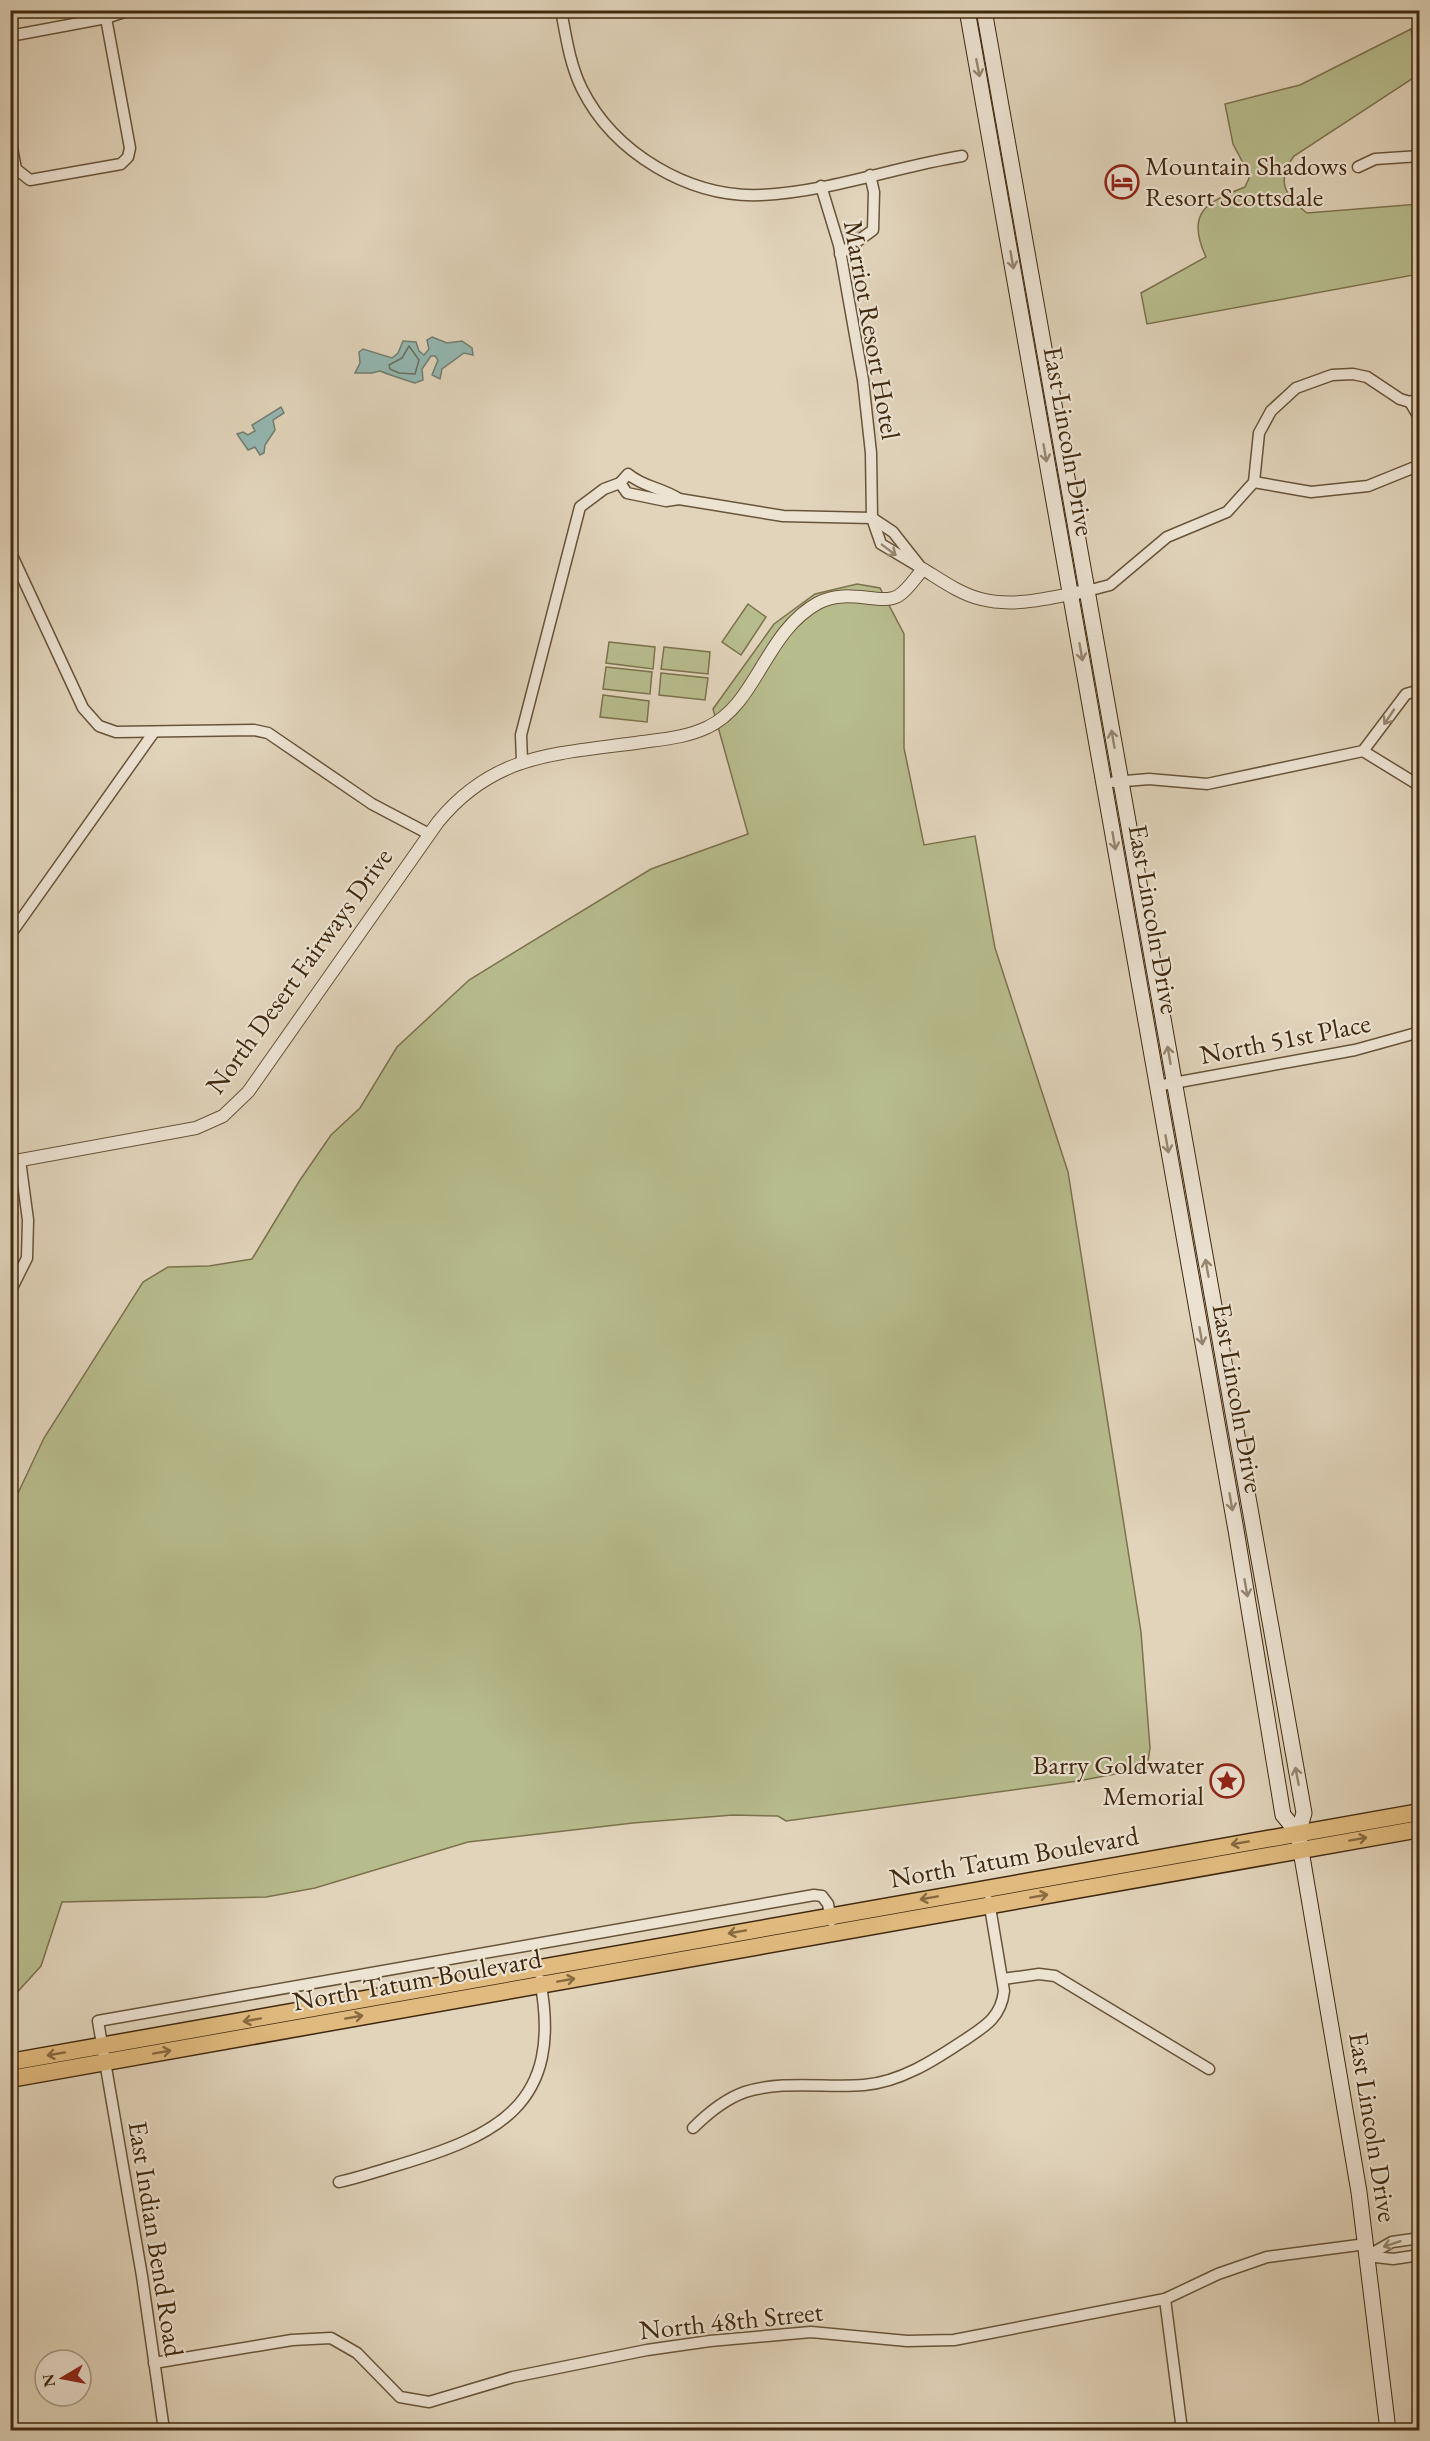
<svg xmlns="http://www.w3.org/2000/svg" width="1430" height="2441" font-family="'EB Garamond',serif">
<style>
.green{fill:#b7bc8d;stroke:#7c724e;stroke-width:1.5}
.water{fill:#94b8b3;stroke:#727f71;stroke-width:1.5}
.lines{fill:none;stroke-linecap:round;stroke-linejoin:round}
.shore{stroke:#6a7060;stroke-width:1.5}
.minor-tunnel{stroke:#c1b298;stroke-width:10;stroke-dasharray:10 5;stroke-linecap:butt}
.minor-casing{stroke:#685439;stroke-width:13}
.tertiary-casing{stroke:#685439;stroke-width:14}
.secondary-casing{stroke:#40290e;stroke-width:17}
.primary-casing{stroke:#40290e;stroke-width:19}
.minor{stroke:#ece3d3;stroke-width:10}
.tertiary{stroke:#ece3d3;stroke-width:12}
.secondary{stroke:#ece3d3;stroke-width:15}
.primary{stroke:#e0ba7e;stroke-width:16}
.oneway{stroke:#968670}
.oneway2{stroke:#886a40}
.labels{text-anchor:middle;stroke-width:4.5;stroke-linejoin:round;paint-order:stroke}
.poi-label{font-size:27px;fill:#40290e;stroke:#ece3d3;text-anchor:start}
.street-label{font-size:27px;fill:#40290e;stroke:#ece3d3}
</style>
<rect width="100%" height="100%" fill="#e1d4bb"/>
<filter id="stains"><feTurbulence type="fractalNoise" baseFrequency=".00333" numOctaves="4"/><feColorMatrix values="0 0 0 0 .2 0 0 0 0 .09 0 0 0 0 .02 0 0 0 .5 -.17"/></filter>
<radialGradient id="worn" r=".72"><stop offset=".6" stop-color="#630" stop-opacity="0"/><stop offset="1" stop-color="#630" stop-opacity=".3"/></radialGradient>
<!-- green -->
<g class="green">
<path d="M1411 29 1418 75 1294 156C1276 180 1284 196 1307 213L1419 204V274L1147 324 1141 293 1206 257C1185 212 1207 202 1245 187L1250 176 1233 144 1225 104 1300 85Z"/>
<polygon points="857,584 880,588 904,634 904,748 924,845 975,836 995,948 1068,1172 1141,1632 1150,1748 1147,1768 1078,1781 786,1821 778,1816 733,1815 633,1823 468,1842 315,1888 266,1897 62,1902 41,1966 11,1999 11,1508 44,1438 143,1282 168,1267 209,1266 252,1259 300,1180 331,1135 360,1108 397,1047 469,980 651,869 748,834 713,709 774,624 815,594"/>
<polygon points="748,604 766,617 741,655 722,642"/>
<polygon points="609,642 655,647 653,669 606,663"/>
<polygon points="664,647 710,652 708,674 661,669"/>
<polygon points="606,667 652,672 650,694 603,689"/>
<polygon points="661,673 708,678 705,700 659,695"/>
<polygon points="603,695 649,701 647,722 600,717"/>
</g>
<!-- water -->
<g class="water">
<path d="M432 337 447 343 462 341 472 348 473 355 464 353 442 369 440 379 432 375 438 360 435 356H431L422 369 423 380 415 383C403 379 392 376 380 371L372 373H355L360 363 359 352 363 349 392 358 398 353 403 341 416 342 419 351 424 355 429 349 427 340Z"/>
<polygon points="281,407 284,413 273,420 275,430 265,445 264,453 260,455 255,447 248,450 237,434 243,432 248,435 255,431 252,425"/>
</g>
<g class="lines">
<!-- shore -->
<polygon class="shore" points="409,346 419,360 415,374 399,373 390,369 389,365 402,358"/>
<!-- minor-tunnel -->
<polyline class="minor-tunnel" points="856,236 862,230"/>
<!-- minor casing -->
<g class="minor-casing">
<g id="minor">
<path d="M561 10C566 37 570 65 582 89 614 153 689 198 761 195 828 192 895 167 962 156"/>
<polyline points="10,36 106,18 130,10"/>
<polyline points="10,138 16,169 30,180 121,164 128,157 130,148 106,18"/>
<polyline points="1358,167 1375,159 1420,156"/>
<polyline points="821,186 839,245 863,380 871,453 872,518 881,544 923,569"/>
<polyline points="840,254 873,230 874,192 870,175"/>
<polyline points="1410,402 1420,419"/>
<polyline points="1254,482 1311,492 1368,486 1420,465"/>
<polyline points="620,483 627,493 666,501 679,499 783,516 872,518 893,532 919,565"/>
<polyline points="10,551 83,708 99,726 116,732 254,730 268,733 372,804 429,834"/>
<polyline points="1087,591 1110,585 1167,537 1227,512 1254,482 1259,433 1271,411 1296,388 1332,375 1353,374 1367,377 1400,399 1410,402 1420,398"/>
<polyline points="1363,751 1420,786"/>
<path d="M522 761 521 735 580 507 604 489 620 483 628 474C645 488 661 487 679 499"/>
<polyline points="1114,782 1149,779 1207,784 1363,751 1406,694 1420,690"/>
<polyline points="10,935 154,732"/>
<polyline points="1157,1086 1355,1050 1420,1032"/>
<polyline points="10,1292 27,1258 28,1220 20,1160"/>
<polyline points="1003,1979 1039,1974 1055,1976 1209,2069"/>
<path d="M693 2128C708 2113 725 2099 745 2092 783 2080 825 2088 864 2085 900 2082 933 2061 963 2041 984 2027 1001 2018 1004 1991L989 1901"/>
<path d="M339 2182C358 2178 375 2172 392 2167 497 2136 564 2106 540 1980"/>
<polyline points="1367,2256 1392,2242 1420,2238"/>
<polyline points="1367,2256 1393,2259 1420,2255"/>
<polyline points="1165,2299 1182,2430"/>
<polyline points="154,2363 292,2340 331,2338 357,2353 400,2397 429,2402 513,2377 647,2350 710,2341 811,2332 907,2341 954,2340 1165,2299 1218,2274 1267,2257 1366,2244"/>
<polyline points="164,2430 142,2276 98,2021 814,1895 822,1896 828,1904 831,1921"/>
</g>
</g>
<!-- tertiary casing -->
<g class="tertiary-casing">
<path id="tertiary" d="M10 1162 196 1128 223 1116 248 1092 438 822C495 752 559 754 642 742 664 739 688 737 708 727 757 704 765 632 818 603 848 587 880 606 898 596 908 590 915 578 923 569 941 580 960 594 981 599 1016 608 1052 597 1087 591"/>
</g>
<!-- secondary casing -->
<g class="secondary-casing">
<g id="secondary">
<polyline points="967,10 1236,1530 1283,1815 1298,1833"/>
<polyline points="984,10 1304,1813 1298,1833 1359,2192 1388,2430"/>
</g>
</g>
<!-- primary casing -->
<g class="primary-casing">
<g id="primary">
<polyline points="10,2062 1420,1812"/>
<polyline points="10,2079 1420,1829"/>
</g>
</g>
<!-- minor -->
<use href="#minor" class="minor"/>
<!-- tertiary -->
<use href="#tertiary" class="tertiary"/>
<!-- secondary -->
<use href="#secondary" class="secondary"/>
<!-- primary -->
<use href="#primary" class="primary"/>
</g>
<!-- one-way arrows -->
<defs><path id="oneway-shaft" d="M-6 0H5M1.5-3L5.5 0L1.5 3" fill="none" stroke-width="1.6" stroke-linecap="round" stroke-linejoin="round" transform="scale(1.5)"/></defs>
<g class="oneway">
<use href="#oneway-shaft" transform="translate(978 68) rotate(79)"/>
<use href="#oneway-shaft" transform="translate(1012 260) rotate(80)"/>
<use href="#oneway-shaft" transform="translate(1045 453) rotate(80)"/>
<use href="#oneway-shaft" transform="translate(889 550) rotate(37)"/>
<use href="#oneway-shaft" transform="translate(1081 652) rotate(80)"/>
<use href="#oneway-shaft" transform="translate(1389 717) rotate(124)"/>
<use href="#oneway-shaft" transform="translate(1113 739) rotate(-100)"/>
<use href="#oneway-shaft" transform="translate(1114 841) rotate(80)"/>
<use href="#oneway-shaft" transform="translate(1169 1055) rotate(-100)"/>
<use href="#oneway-shaft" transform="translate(1167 1144) rotate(80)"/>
<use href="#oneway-shaft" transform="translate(1207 1268) rotate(-100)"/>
<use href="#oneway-shaft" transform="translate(1201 1336) rotate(80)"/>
<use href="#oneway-shaft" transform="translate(1231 1502) rotate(80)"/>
<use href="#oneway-shaft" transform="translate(1246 1588) rotate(80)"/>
<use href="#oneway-shaft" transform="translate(1297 1776) rotate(-101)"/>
<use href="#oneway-shaft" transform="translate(1392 2244) rotate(162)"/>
</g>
<g class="oneway2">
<use href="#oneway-shaft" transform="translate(1358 1839) rotate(-10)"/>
<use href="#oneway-shaft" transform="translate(1240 1843) rotate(170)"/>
<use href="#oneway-shaft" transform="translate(1039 1896) rotate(-10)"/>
<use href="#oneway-shaft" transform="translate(929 1898) rotate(170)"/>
<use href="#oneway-shaft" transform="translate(737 1932) rotate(170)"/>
<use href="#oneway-shaft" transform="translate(566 1980) rotate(-10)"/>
<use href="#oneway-shaft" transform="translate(354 2017) rotate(-10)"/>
<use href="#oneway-shaft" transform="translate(252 2020) rotate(170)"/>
<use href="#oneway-shaft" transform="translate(162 2052) rotate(-10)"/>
<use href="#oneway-shaft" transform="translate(56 2054) rotate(170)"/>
</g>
<!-- icons -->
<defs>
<g id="hotel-ring" transform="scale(1.725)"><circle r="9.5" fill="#ece3d3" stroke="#8f2418" stroke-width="1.5"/><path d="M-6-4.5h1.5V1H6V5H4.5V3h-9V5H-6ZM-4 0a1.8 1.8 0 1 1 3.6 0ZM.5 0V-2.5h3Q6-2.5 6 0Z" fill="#8f2418"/></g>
<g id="sight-ring" transform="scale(1.725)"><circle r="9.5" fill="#ece3d3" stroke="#8f2418" stroke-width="1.5"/><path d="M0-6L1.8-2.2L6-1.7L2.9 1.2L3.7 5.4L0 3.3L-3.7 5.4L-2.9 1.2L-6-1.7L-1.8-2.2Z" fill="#8f2418"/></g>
</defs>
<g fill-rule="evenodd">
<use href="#hotel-ring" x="1122" y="182"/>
<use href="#sight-ring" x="1227" y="1781"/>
</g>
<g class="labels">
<!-- poi labels -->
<g class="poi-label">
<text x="1145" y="175">Mountain Shadows<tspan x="1145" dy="31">Resort Scottsdale</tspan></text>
<text x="1204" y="1774" text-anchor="end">Barry Goldwater<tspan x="1204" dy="31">Memorial</tspan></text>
</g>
<!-- street labels -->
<g class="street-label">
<text transform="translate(872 330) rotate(80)" y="9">Marriot Resort Hotel</text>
<text transform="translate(1069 441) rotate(80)" y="9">East Lincoln Drive</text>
<text transform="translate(1154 919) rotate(80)" y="9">East Lincoln Drive</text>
<text transform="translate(299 971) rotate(-54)" y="9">North Desert Fairways Drive</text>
<text transform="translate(1285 1039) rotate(-11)" y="9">North 51st Place</text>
<text transform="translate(1238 1398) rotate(80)" y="9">East Lincoln Drive</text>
<text transform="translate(1014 1857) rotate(-10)" y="9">North Tatum Boulevard</text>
<text transform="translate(417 1980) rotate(-10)" y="9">North Tatum Boulevard</text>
<text transform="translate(1373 2127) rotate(81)" y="9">East Lincoln Drive</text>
<text transform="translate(156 2239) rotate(81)" y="9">East Indian Bend Road</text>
<text transform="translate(731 2321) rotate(-6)" y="9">North 48th Street</text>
</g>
</g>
<!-- margin -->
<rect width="1430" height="2441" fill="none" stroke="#e1d4bb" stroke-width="36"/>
<rect x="12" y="12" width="1406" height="2417" fill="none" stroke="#40290e" stroke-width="3"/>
<rect x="18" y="18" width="1394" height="2405" fill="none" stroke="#40290e" stroke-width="1.5"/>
<!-- north arrow -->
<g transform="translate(63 2378) rotate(260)"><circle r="28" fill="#ece3d3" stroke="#a79984" stroke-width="1.5"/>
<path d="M0-4.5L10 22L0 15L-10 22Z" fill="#8f2418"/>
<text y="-9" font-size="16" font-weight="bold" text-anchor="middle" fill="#40290e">N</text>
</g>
<rect width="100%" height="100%" filter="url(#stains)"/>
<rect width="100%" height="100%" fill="url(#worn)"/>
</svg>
